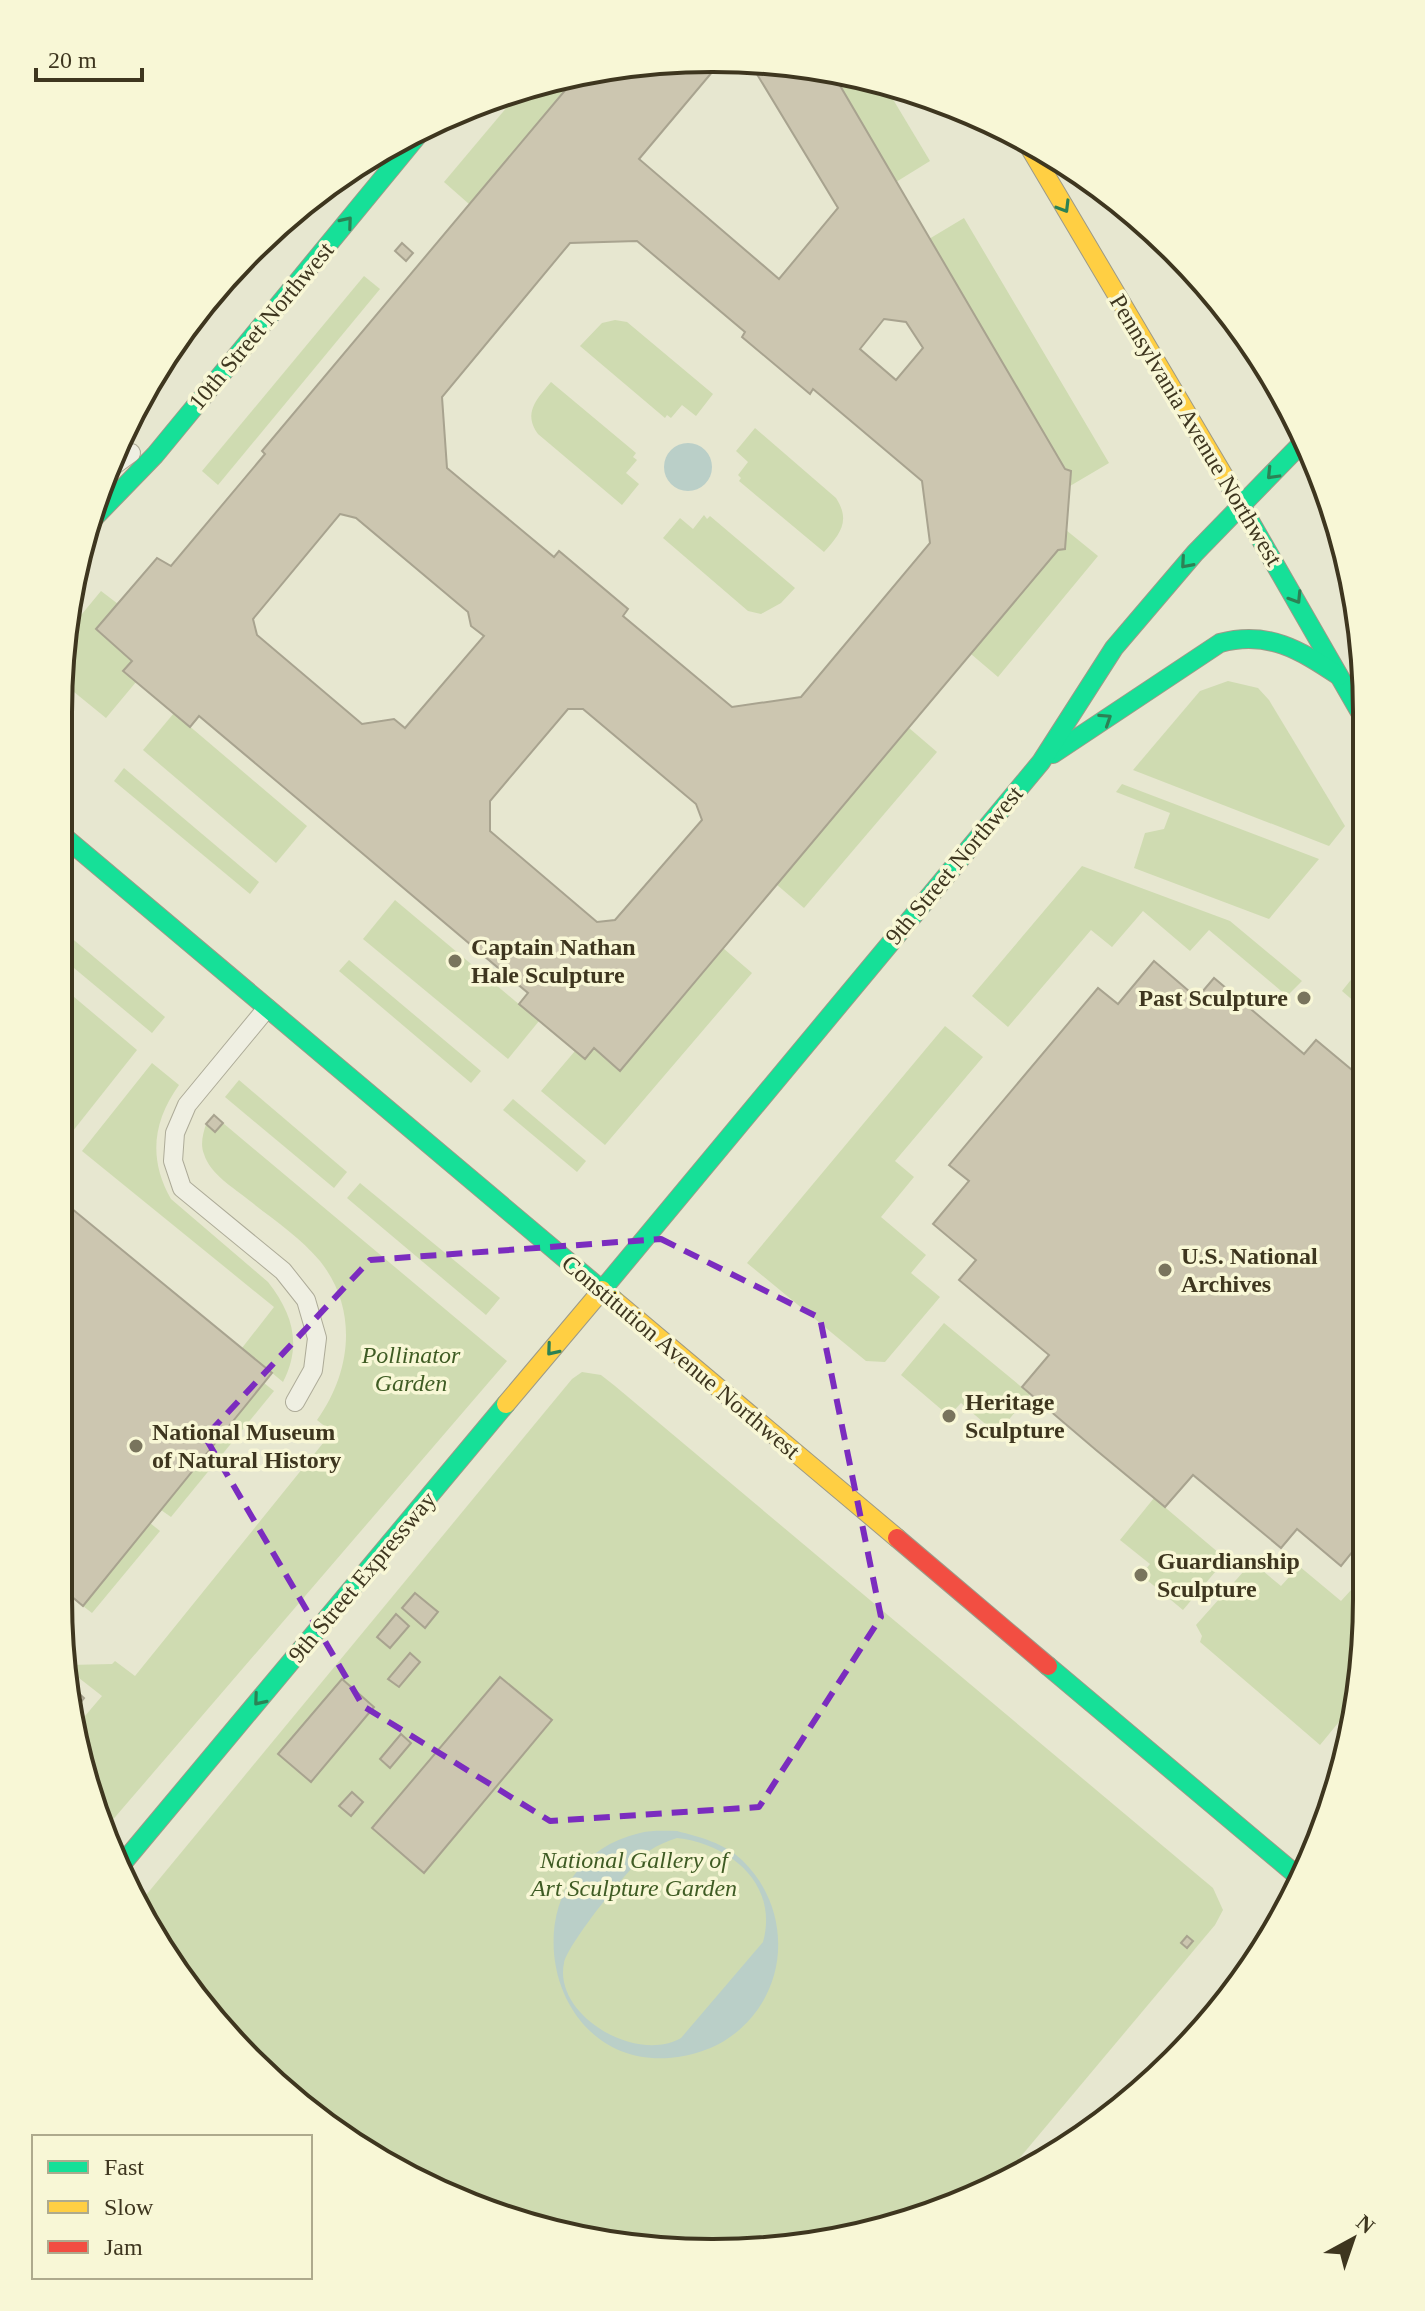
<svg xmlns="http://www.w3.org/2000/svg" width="1425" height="2311" font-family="'Times New Roman',serif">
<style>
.green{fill:#cfdbb1}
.water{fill:#bacfc8;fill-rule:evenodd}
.building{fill:#ccc6b0;stroke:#a8a38f;stroke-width:2;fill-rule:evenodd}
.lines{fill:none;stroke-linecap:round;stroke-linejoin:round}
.lane-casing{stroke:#adab98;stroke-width:20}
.fast-casing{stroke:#9c9a88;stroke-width:20}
.slow-casing{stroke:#9c9a88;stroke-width:20}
.jam-casing{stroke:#9c9a88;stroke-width:20}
.lane{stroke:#efefe2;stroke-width:18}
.fast{stroke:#16e098;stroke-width:18}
.slow{stroke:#ffcf43;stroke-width:18}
.jam{stroke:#f24e42;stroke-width:18}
.oneway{stroke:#2c8255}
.marked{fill:none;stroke:#7b2cbf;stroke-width:6;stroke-dasharray:16 10;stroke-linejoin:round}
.poi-dot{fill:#79745d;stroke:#f8f7d6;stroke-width:3}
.labels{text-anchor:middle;stroke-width:7;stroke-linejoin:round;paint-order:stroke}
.street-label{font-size:24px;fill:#3e361f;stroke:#f8f7d6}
.poi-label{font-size:24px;font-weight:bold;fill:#3e361f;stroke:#f8f7d6;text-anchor:start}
.park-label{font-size:24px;font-style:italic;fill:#3f5c24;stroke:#f8f7d6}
.rim{fill:none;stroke:#3e361f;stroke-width:4}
</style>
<rect width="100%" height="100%" fill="#e7e7d0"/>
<!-- green -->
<g class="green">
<polygon points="832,72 882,81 930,161 896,182"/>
<polygon points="578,75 469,204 444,182 523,88"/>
<polygon points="964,218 1109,463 1070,486 1065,469 929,239"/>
<polygon points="364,276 380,289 218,485 202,471"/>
<polygon points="615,320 627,322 713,394 696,416 682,405 671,418 667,415 665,418 580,346 602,323"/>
<path d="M551 382 636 453 633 457 637 460 626 473 639 484 622 505 538 434C523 413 536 400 551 382Z"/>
<path d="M755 428 836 498C851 521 840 534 824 552L739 481 741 478 738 475 748 462 736 451Z"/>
<polygon points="704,515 707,519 710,516 795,588 781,603 761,614 748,611 663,538 680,518 693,529"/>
<polygon points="1066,530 1098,556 998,677 971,654 1058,550 1065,549"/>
<polygon points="101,591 118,604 96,629 132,661 136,682 106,718 63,683 63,637"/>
<polygon points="1228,681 1258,688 1269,700 1345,826 1329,846 1133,770 1200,691"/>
<polygon points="174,713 307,826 276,863 143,750"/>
<polygon points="909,728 937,752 804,908 776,884"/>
<polygon points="124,768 259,882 250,894 114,781"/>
<polygon points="1122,784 1319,859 1269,919 1134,868 1145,833 1164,829 1170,813 1116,792"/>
<polygon points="1082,866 1230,921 1302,981 1287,996 1209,930 1190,951 1143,911 1112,947 1091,930 1008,1027 972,996"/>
<polygon points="395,900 539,1021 508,1059 363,939"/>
<polygon points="62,930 165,1017 152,1033 62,958"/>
<polygon points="723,948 752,973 605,1145 541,1091 575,1051 585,1059 594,1048"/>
<polygon points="349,960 481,1071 471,1083 339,971"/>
<polygon points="1358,971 1364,977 1364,1010 1342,991"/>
<polygon points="61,986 137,1050 61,1146"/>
<polygon points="945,1026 983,1057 895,1161 914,1177 881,1217 926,1255 911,1273 940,1297 885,1362 866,1361 747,1263"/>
<path d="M152 1063 179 1085C153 1121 148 1159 171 1199L268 1282C293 1314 302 1345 283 1382L242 1348 274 1307 82 1151Z"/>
<polygon points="239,1080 347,1172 334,1188 225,1097"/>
<polygon points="513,1099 586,1161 577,1172 503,1110"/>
<path d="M223 1123 507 1361 104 1830 93 1808 79 1723 102 1696 70 1671 69 1665 112 1664 115 1661 135 1676 332 1432 317 1420C351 1373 359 1310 320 1261 301 1238 274 1220 250 1201 234 1188 210 1174 204 1154 200 1144 203 1134 206 1124L215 1131Z"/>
<polygon points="360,1183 500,1298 486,1315 347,1198"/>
<polygon points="944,1323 1030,1394 997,1434 961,1403 949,1416 901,1375"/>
<polygon points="582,1372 601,1375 615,1386 1213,1888 1223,1910 1215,1925 1001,2180 922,2218 712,2253 503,2218 314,2118 193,1997 142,1900 572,1379"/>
<polygon points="264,1383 274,1391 171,1517 161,1510"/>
<polygon points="1154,1498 1226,1559 1183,1610 1141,1575 1150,1564 1120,1540"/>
<polygon points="150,1523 160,1531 92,1613 83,1606"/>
<polygon points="1252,1562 1281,1586 1299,1566 1341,1601 1362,1578 1361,1683 1357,1700 1320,1745 1200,1642 1202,1636 1196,1625"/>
</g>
<!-- water -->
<g class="water">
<circle cx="688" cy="467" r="24"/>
<path d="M677 1831C700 1837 724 1843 742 1860 786 1902 791 1972 751 2018 731 2041 708 2052 678 2057 540 2077 502 1865 640 1833 652 1830 665 1831 677 1831ZM677 1838C730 1844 779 1884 763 1942L681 2038C636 2064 553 2015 564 1963 568 1943 632 1864 649 1851 658 1845 667 1841 677 1838Z"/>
</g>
<!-- building -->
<g class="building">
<path d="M755 59 832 72 1065 469 1071 471 1065 549 1058 550 620 1071 594 1048 585 1059 519 1004 528 993 362 853 199 716 190 727 123 671 132 661 96 629 157 558 171 566 265 454 262 451 578 75 627 64ZM752 66 838 208 779 279 639 159 713 71ZM637 241 745 332 742 337 810 394 813 389 922 481 930 543 801 697 732 707 623 616 628 609 559 551 554 557 447 468 442 397 570 243ZM884 319 906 322 923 348 896 380 860 349ZM340 514 356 518 468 612 471 626 484 636 405 728 394 719 362 724 257 635 253 619ZM568 709H583L696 804 702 820 615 920 597 922 490 831V801Z"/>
<polygon points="402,243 413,253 406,261 395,251"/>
<polygon points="1154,961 1197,998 1214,978 1304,1054 1316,1040 1364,1080 1362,1540 1341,1566 1297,1529 1281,1548 1193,1475 1165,1507 1096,1450 1022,1387 1049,1355 959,1280 976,1260 933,1224 969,1181 949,1165 1098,988 1118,1004"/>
<polygon points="214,1115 223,1123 215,1132 206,1124"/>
<polygon points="60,1199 272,1373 83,1606 58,1585"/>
<polygon points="415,1593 438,1612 425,1628 402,1608"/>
<polygon points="396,1614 409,1626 390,1648 377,1637"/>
<polygon points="410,1653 420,1662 399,1687 388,1679"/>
<polygon points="500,1677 552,1720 424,1873 372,1828"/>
<polygon points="342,1679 374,1707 311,1782 278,1754"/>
<polygon points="73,1688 84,1698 76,1708"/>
<polygon points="401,1734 411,1743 390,1768 380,1759"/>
<polygon points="352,1792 363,1802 351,1816 339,1806"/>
<polygon points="1187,1936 1193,1941 1187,1948 1181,1943"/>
</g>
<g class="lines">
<!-- lane casing -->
<g class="lane-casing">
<g id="lane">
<polyline points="105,472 131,453"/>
<polyline points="267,1008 187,1105 175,1133 173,1161 182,1188 283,1271 306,1300 317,1338 313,1370 295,1402"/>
</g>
</g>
<!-- fast casing -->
<g class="fast-casing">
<g id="fast">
<polyline points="1247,340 1297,424"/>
<polyline points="1227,481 1365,721"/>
<polyline points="92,520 155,455 424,128"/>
<path d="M1053 754 1220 643C1268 630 1300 650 1339 676"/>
<polyline points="62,835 614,1300"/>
<polyline points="602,1290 1041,762 1114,648 1195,553 1304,441"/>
<polyline points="1048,1666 1300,1878"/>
<polyline points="122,1864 506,1404"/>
</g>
</g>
<!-- slow casing -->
<g class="slow-casing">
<g id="slow">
<polyline points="1025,140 1227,481"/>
<polyline points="614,1300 897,1538"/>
<polyline points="506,1404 602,1290"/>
</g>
</g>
<!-- jam casing -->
<g class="jam-casing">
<polyline id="jam" points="897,1538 1048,1666"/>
</g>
<!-- lane -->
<use href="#lane" class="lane"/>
<!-- fast -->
<use href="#fast" class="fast"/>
<!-- slow -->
<use href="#slow" class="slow"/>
<!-- jam -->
<use href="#jam" class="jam"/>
</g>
<!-- one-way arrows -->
<defs><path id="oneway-chevron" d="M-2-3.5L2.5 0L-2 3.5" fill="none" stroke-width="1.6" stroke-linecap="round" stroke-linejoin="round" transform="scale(2)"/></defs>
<g class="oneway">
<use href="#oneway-chevron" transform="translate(1064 207) rotate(59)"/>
<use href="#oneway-chevron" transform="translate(347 222) rotate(-50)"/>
<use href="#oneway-chevron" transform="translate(1272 474) rotate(134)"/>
<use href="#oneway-chevron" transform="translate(1186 563) rotate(131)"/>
<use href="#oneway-chevron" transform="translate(1296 598) rotate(58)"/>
<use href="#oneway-chevron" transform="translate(1106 719) rotate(-33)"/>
<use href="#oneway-chevron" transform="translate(552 1350) rotate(130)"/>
<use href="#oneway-chevron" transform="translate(259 1700) rotate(130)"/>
</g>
<!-- marked area -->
<path class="marked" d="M661 1239 820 1318 881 1617 759 1807 550 1821 363 1706 205 1437 370 1260Z"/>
<!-- markers -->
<g class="poi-dot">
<circle cx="455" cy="961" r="8"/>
<circle cx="1304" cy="998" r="8"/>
<circle cx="1165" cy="1270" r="8"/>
<circle cx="949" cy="1416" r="8"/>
<circle cx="136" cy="1446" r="8"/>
<circle cx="1141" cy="1575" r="8"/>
</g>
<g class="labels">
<!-- street labels -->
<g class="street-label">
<text transform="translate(261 326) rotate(-50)" y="8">10th Street Northwest</text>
<text transform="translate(1196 430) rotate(59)" y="8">Pennsylvania Avenue Northwest</text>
<text transform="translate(954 865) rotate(-50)" y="8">9th Street Northwest</text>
<text transform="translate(681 1357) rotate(40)" y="8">Constitution Avenue Northwest</text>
<text transform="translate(362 1577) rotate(-50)" y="8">9th Street Expressway</text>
</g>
<!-- poi labels -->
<g class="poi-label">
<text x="471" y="955">Captain Nathan<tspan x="471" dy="28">Hale Sculpture</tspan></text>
<text x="1288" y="1006" text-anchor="end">Past Sculpture</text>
<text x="1181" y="1264">U.S. National<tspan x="1181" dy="28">Archives</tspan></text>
<text x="965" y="1410">Heritage<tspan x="965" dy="28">Sculpture</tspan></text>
<text x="152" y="1440">National Museum<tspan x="152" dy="28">of Natural History</tspan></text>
<text x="1157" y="1569">Guardianship<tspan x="1157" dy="28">Sculpture</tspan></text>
</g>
<!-- park labels -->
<g class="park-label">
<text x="411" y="1363">Pollinator<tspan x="411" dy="28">Garden</tspan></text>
<text x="634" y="1868">National Gallery of<tspan x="634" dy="28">Art Sculpture Garden</tspan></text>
</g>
</g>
<!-- crop -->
<path d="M0 0H1425V2311H0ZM712 72H713A640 640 0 0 1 1353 712V1599A640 640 0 0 1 713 2239H712A640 640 0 0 1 72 1599V712A640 640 0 0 1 712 72Z" fill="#f8f7d6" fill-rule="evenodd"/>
<path class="rim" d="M712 72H713A640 640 0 0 1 1353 712V1599A640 640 0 0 1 713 2239H712A640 640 0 0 1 72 1599V712A640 640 0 0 1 712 72Z"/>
<!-- legend -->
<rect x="32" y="2135" width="280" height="144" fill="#f8f7d6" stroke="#aeaa8d" stroke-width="2"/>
<rect x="48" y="2161" width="40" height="12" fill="#16e098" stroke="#aeaa8d" stroke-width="2"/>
<text x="104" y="2175" font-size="24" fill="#3e361f">Fast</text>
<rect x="48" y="2201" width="40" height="12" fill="#ffcf43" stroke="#aeaa8d" stroke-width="2"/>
<text x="104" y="2215" font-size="24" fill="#3e361f">Slow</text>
<rect x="48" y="2241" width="40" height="12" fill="#f24e42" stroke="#aeaa8d" stroke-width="2"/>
<text x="104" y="2255" font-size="24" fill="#3e361f">Jam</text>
<!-- north arrow -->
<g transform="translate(1353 2239) rotate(40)" stroke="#f8f7d6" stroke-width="6" paint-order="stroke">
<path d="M0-6L14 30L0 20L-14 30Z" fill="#3e361f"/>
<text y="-12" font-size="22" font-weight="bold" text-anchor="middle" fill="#3e361f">N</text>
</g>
<!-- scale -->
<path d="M36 68v12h106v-12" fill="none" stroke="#3e361f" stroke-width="4"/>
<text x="48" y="68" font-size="24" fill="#3e361f" stroke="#f8f7d6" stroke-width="6" paint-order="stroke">20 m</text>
</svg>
